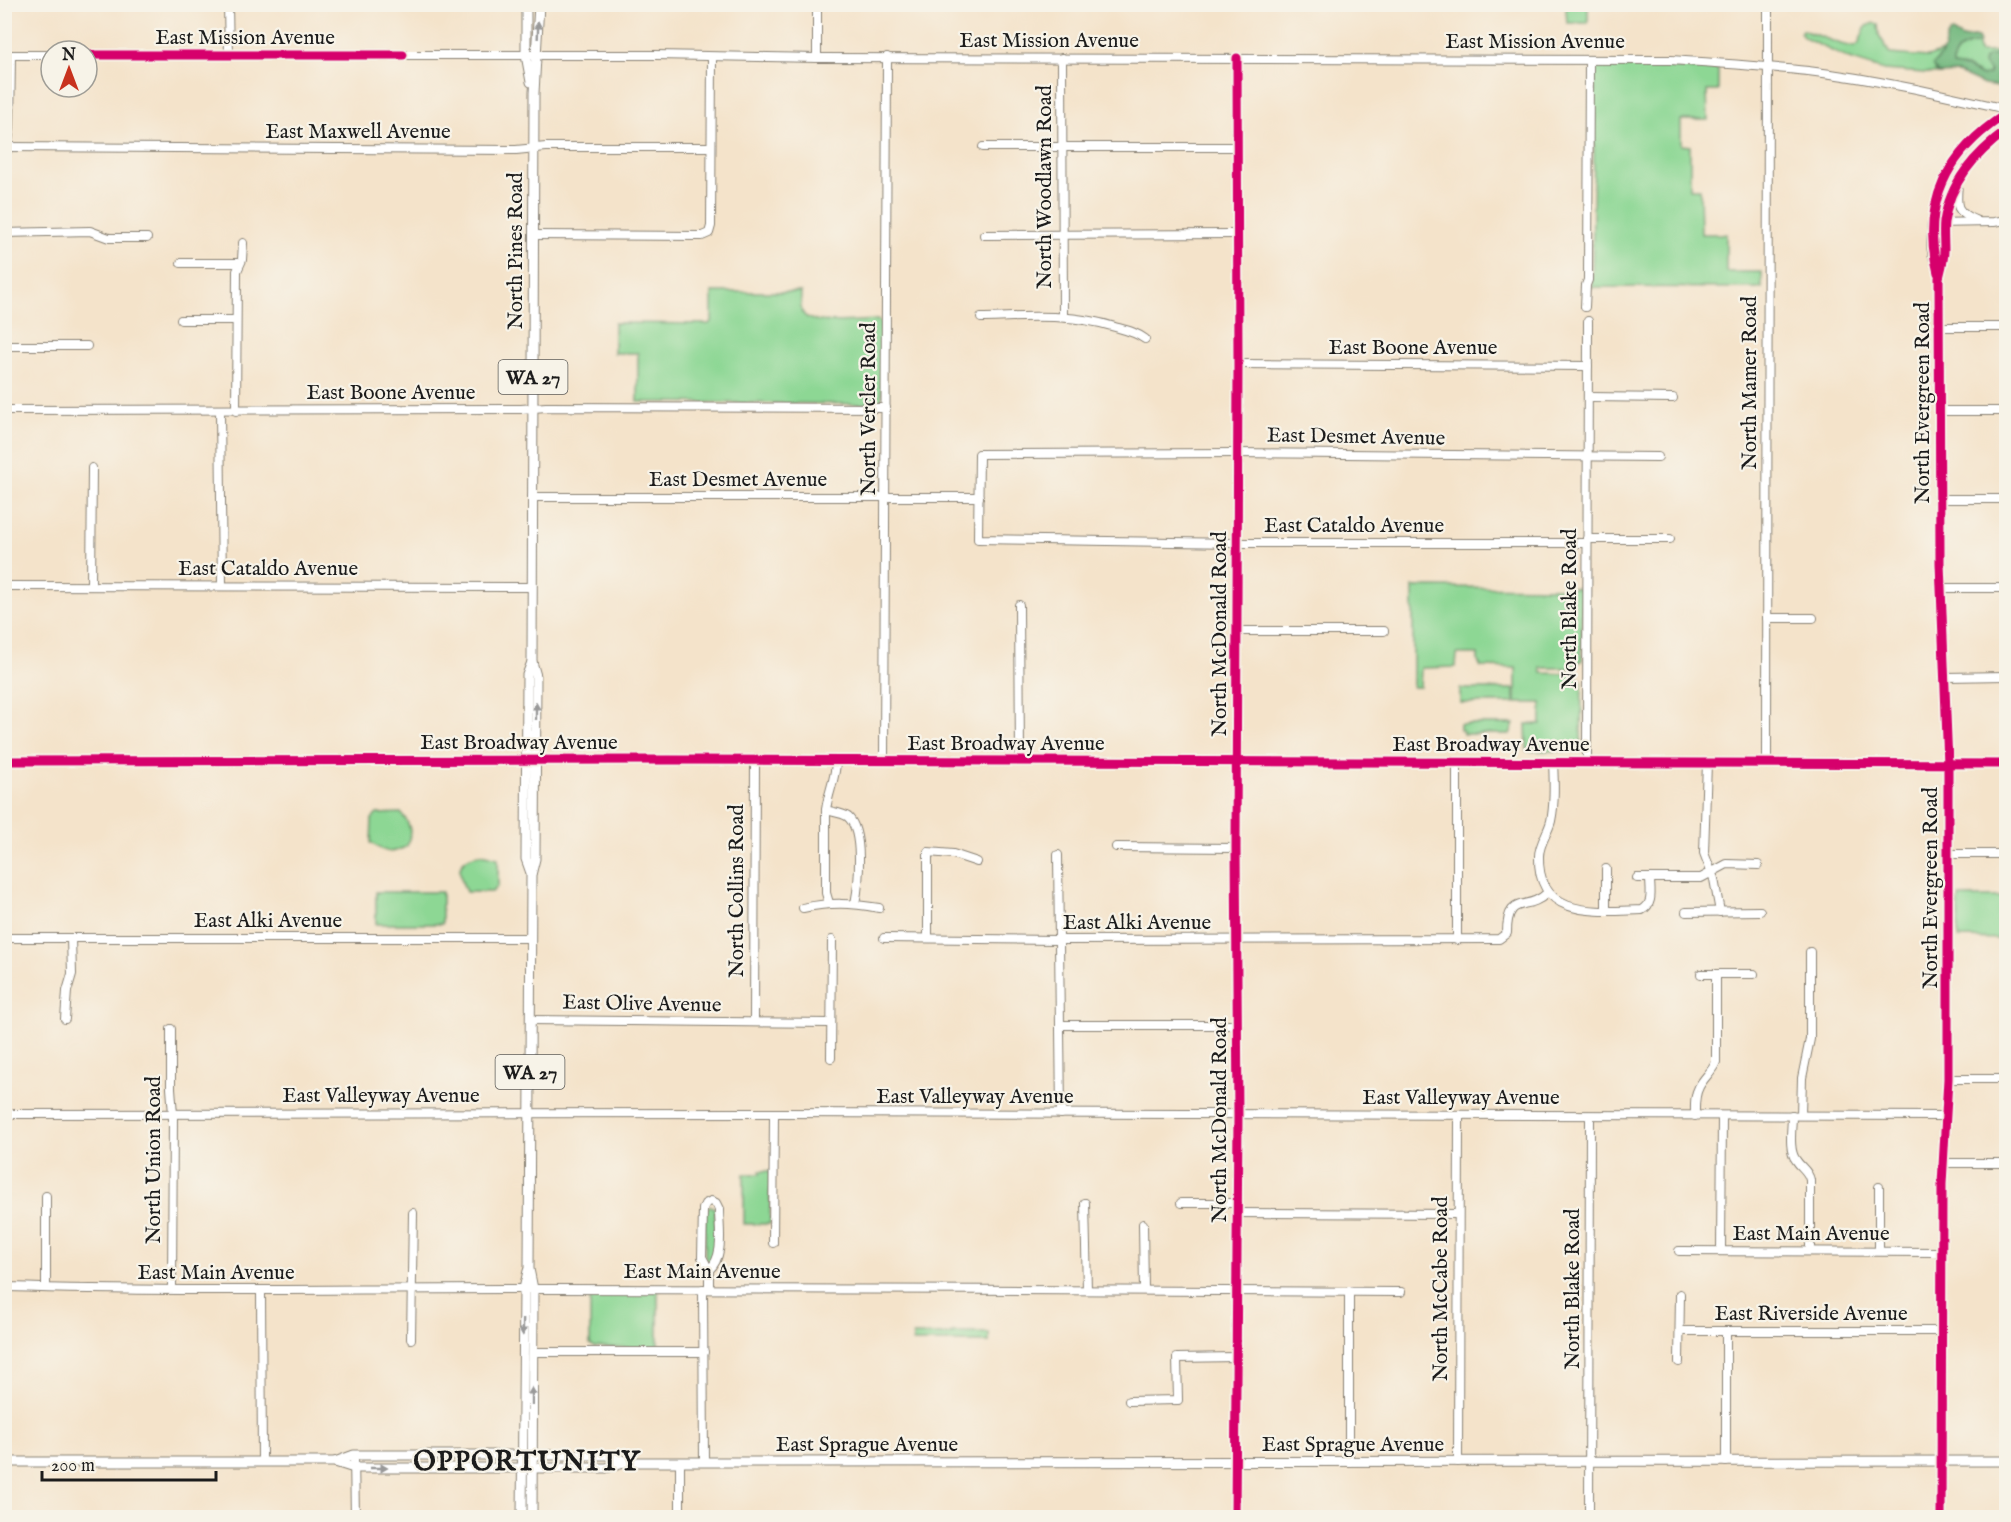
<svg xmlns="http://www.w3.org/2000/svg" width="2011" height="1522" font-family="'IM FELL English',serif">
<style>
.green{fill:#8dd794;stroke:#547a58;stroke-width:1.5}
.forest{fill:#72b87e;stroke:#476a4d;stroke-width:1.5}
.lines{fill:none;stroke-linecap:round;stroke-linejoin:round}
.minor-casing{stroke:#888073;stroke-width:10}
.major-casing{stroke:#888073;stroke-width:11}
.minor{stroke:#fff;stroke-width:8}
.major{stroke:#fff;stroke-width:9}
.cycleway-casing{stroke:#f7f3e8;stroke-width:13}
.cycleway{stroke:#d6006c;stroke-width:9}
.oneway{fill:#999}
.labels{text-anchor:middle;stroke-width:4.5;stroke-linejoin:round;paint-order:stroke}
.shield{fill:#f7f3e8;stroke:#5e5c59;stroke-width:1.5}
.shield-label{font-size:20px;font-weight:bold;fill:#1c1c1c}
.street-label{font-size:21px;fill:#1c1c1c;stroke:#f7f3e8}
.district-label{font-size:27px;font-weight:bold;letter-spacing:1.5px;fill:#1c1c1c;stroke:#f7f3e8}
</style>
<rect width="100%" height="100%" fill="#f7f3e8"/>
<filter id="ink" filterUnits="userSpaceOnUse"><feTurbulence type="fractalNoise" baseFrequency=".0167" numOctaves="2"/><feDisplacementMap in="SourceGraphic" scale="12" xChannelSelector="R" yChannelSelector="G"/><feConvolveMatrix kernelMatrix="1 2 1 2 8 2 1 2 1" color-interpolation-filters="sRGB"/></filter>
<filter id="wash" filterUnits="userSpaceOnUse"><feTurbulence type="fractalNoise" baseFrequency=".008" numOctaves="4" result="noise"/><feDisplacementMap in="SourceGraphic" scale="24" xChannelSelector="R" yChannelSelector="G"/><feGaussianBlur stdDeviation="1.35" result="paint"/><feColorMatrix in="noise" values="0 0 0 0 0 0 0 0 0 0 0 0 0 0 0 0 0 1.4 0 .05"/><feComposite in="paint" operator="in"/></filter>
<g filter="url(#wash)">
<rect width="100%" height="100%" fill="#f4e3ca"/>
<!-- green -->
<g class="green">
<polygon points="1567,5 1588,5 1588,23 1567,23 1566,10"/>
<polygon points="1874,23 1878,24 1879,35 1890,54 1928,57 1943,52 1937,60 1935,71 1939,74 1884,70 1849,59 1804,38 1800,33 1802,30 1841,44 1854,47 1858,45 1866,26"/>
<path d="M1971 44H1978L1979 52H2006V55L1988 56 1989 74 1982 76 1976 72 1953 66C1951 55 1961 47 1971 44Z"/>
<polygon points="1599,65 1718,69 1718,91 1707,91 1708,120 1681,120 1681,145 1690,146 1690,189 1700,189 1701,234 1726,234 1726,272 1762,272 1762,288 1592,287 1595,69"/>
<path d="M712 292H801C801 300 799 310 805 316 816 326 863 320 878 320L881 322 882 399 876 404 638 402V353H614V323L709 324 712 321Z"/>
<polygon points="1413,587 1577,588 1582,591 1582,660 1572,668 1541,668 1542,673 1572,674 1582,681 1581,751 1527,751 1526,724 1541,724 1541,703 1516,703 1516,668 1481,667 1478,661 1478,654 1457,654 1456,667 1421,668 1420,687 1413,687"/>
<rect x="1460" y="689" width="54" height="14"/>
<polygon points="1460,724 1514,724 1510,734 1463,734 1463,731 1460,730"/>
<path d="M401 813C411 825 412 832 407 846 391 855 386 853 371 843L372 819 377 814Z"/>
<path d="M481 854 498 858V886L492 892H466C457 871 455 859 481 854Z"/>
<rect x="376" y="892" width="66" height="32"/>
<polygon points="1959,897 2006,897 2006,939 1958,938"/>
<polygon points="760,1171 770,1171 770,1224 744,1224 744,1174 760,1174"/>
<polygon points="710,1206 714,1207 715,1211 716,1257 710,1262 707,1260 705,1256 705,1210"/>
<path d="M658 1290V1345L656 1348 594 1347 590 1344V1296C605 1287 640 1290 658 1290Z"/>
<polygon points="952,1333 989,1333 989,1342 913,1342 913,1335 952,1335"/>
</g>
<!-- forest -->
<path class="forest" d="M1952 32 1962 38 1974 37 1978 38 1979 42 1978 44C1965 44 1951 51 1953 66L1967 68 1982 76 1989 74 1990 71 1983 64 1984 59 1988 56 2006 55V65L2003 71 2006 75V88L1984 85 1958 73 1939 74 1932 66C1935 61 1940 58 1942 54 1946 45 1944 38 1952 32Z"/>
</g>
<g filter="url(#ink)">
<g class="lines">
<!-- minor casing -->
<g class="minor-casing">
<g id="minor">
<polyline points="228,4 229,56"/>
<polyline points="817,4 817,58"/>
<polyline points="4,55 51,55"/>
<path d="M87 55H656L817 58 1671 60C1717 63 1763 66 1808 71 1875 79 1941 94 2006 109"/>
<polyline points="1062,58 1063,317"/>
<polyline points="4,147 516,150 546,147 711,147"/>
<polyline points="983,147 1237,147"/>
<polyline points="4,167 10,129 11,55"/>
<path d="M1958 184C1956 206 1955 212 1977 221"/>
<polyline points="1933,223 1994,222 2006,220"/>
<polyline points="4,233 90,231 109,238 147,238"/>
<polyline points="533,235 702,236 709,233 711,226 712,57"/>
<polyline points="984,235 1237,234"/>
<polyline points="181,263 240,263"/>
<polyline points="1585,307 1586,285 1588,280 1589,60"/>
<path d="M981 318C1026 317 1071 313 1115 327 1126 330 1136 332 1145 339"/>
<polyline points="181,320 236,320"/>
<polyline points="1940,327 2006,327"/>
<polyline points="4,346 87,346"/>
<polyline points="1238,364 1588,366"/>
<polyline points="1589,397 1673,398"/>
<polyline points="4,410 521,409 546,407 886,408"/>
<polyline points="220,411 222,586"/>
<polyline points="236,411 237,271 242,260 243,243"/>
<polyline points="1940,411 2006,411"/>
<polyline points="532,497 979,497"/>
<polyline points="1940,499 2006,499"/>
<polyline points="1587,539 1670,539"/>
<polyline points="1587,543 1238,543 978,539 979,454 1237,453 1658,457"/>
<polyline points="4,586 532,587"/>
<polyline points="91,586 92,468"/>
<polyline points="1941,588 2006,588"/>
<polyline points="1019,605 1020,761"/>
<polyline points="1767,618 1813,618"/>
<polyline points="1237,631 1384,631"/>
<polyline points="1946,677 2006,676"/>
<polyline points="884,761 887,57"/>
<path d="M1587 761C1587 615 1589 468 1588 321"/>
<path d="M1553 762C1554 781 1555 802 1551 821 1548 833 1539 844 1539 856 1537 920 1598 911 1642 910 1654 904 1650 890 1650 878"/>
<polyline points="1707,762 1704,853 1714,879 1720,912"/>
<polyline points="1767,762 1768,4"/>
<path d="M826 810C833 812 843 813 848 817 864 831 859 884 855 904"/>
<polyline points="1116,847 1236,848"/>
<polyline points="1948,854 2006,854"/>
<polyline points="1058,855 1061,1114"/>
<polyline points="1606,869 1606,911"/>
<polyline points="1637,878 1701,878 1727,864 1758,865"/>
<path d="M829 903 826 893V810C828 793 836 778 836 761"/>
<path d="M803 908C832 902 850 903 879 908"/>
<polyline points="1686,912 1760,911"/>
<polyline points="928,937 928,852 953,854 977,862"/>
<polyline points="4,938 531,938"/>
<path d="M884 938 1059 940 1499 939 1507 933C1507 892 1527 913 1547 893"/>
<polyline points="1457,940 1457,762"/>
<polyline points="1701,974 1754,974"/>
<polyline points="65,1019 67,991 72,974 71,938"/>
<polyline points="530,1020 830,1023"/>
<polyline points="754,1022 755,761"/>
<polyline points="1060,1025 1238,1025"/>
<polyline points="171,1029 171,1088 173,1114 172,1289"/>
<polyline points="831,1058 832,940"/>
<polyline points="1948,1079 2006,1079"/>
<polyline points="4,1114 774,1113 1946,1116"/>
<path d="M1792 1115C1792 1128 1788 1150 1796 1160 1801 1168 1808 1170 1810 1180V1251"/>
<polyline points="1801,1115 1802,1078 1810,1039 1810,952"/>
<path d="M1695 1116C1695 1106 1694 1096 1699 1087 1704 1077 1712 1072 1716 1062V975"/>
<polyline points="1943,1163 2006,1163"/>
<polyline points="1085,1203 1087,1290"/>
<polyline points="1181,1203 1236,1203"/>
<polyline points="1236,1213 1457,1214"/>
<polyline points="1143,1224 1144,1290"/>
<polyline points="773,1243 774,1113"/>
<polyline points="1679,1251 1942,1252"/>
<polyline points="1721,1251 1722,1117"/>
<polyline points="1879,1251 1879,1187"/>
<polyline points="2005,1258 2006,1258"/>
<path d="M4 1284 8 1287C190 1293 372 1288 554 1289 836 1289 1119 1290 1401 1292"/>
<polyline points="46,1288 46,1196"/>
<polyline points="703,1289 704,1462"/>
<path d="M709 1289V1270L702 1257 703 1209 705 1204 711 1201 716 1203 719 1209C719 1229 725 1256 709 1270"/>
<polyline points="261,1291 262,1462"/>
<polyline points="1680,1331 1941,1331"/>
<polyline points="1726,1331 1726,1462"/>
<polyline points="411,1339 413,1213"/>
<polyline points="533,1352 704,1352"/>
<polyline points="1679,1362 1680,1294"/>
<polyline points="1129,1401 1178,1400 1177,1358 1236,1357"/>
<polyline points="354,1455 355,1518"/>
<polyline points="1349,1462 1349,1291"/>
<polyline points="1458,1462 1459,1116"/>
<polyline points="680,1518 680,1462"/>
<polyline points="1235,1518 1238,1115 1236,848 1238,364 1237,58"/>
<polyline points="1589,1518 1590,1116"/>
</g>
</g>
<!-- major casing -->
<g class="major-casing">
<g id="major">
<polyline points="526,4 526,55 531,82"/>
<path d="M1939 276C1936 267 1933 258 1932 249 1927 191 1959 144 2006 114"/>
<polyline points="4,761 669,760 2006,764"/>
<polyline points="531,873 526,859 527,675 532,662"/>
<polyline points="4,1462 335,1462 354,1468 606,1468 628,1462 2006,1461"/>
<polyline points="335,1462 354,1455 606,1455 626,1461"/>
<polyline points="522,1518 524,1289 528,1271"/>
<polyline points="532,1518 533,1289 529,1269 531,875 535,859 536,676 532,662 534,93 539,4"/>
<path d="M1941 1518 1942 1184 1948 1079V764L1940 563 1939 278C1941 269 1944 260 1944 251 1944 241 1943 231 1944 222 1950 182 1975 154 2006 131"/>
</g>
</g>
<!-- minor -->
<use href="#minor" class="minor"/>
<!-- major -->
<use href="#major" class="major"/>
<!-- cycleway casing -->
<g class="cycleway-casing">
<g id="cycleway">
<polyline points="87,55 403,55"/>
<path d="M1938 273C1920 203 1948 151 2006 114"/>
<polyline points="4,761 669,760 2006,764"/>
<polyline points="1235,1518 1238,1115 1236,848 1238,364 1237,58"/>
<path d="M1941 1518 1942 1184 1948 1079V764L1940 563 1939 278C1941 269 1944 260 1944 251 1944 241 1943 231 1944 222 1950 182 1975 154 2006 131"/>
</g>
</g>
<!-- cycleway -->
<use href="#cycleway" class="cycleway"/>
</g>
<!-- one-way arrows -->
<defs><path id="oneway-solid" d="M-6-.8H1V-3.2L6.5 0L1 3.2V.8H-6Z" transform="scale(1.5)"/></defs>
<g class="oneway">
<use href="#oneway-solid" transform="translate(538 30) rotate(-88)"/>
<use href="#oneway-solid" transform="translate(536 711) rotate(-90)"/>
<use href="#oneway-solid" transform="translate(523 1327) rotate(91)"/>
<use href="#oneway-solid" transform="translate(532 1396) rotate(-90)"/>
<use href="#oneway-solid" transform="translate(379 1468)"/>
</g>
</g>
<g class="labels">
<!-- shield labels -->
<g class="shield">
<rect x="498.5" y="360" width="69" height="34" rx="4.5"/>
<rect x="495.5" y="1055" width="69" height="34" rx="4.5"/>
</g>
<g class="shield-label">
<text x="533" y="384">WA 27</text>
<text x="530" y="1079">WA 27</text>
</g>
<!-- street labels -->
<g class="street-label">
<text x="245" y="44">East Mission Avenue</text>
<text x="1049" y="47">East Mission Avenue</text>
<text x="1535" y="48">East Mission Avenue</text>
<text x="358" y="138">East Maxwell Avenue</text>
<text transform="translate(1044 187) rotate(-90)" y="7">North Woodlawn Road</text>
<text transform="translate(515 251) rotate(-90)" y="7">North Pines Road</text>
<text x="1413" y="354">East Boone Avenue</text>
<text transform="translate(1749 383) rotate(-90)" y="7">North Mamer Road</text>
<text x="391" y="399">East Boone Avenue</text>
<text transform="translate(1922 403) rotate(-90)" y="7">North Evergreen Road</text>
<text transform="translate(868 409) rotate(-90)" y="7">North Vercler Road</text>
<text transform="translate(1356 436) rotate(1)" y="7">East Desmet Avenue</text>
<text x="738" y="486">East Desmet Avenue</text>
<text x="1354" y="532">East Cataldo Avenue</text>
<text x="268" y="575">East Cataldo Avenue</text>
<text transform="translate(1569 609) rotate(-90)" y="7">North Blake Road</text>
<text transform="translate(1219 634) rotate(-90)" y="7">North McDonald Road</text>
<text x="519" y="749">East Broadway Avenue</text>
<text x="1006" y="750">East Broadway Avenue</text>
<text x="1491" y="751">East Broadway Avenue</text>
<text transform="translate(1930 888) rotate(-90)" y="7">North Evergreen Road</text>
<text transform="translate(736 891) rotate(-90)" y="7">North Collins Road</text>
<text x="268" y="927">East Alki Avenue</text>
<text x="1137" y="929">East Alki Avenue</text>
<text transform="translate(642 1003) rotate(1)" y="7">East Olive Avenue</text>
<text x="381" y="1102">East Valleyway Avenue</text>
<text x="975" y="1103">East Valleyway Avenue</text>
<text x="1461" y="1104">East Valleyway Avenue</text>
<text transform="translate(1219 1120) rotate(-90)" y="7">North McDonald Road</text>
<text transform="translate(153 1160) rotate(-90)" y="7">North Union Road</text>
<text x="1811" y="1240">East Main Avenue</text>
<text x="702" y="1278">East Main Avenue</text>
<text x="216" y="1279">East Main Avenue</text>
<text transform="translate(1440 1289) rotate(-90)" y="7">North McCabe Road</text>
<text transform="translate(1572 1289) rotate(-90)" y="7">North Blake Road</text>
<text x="1811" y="1320">East Riverside Avenue</text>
<text x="867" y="1451">East Sprague Avenue</text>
<text x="1353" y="1451">East Sprague Avenue</text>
</g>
<!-- district labels -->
<g class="district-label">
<text x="527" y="1470">OPPORTUNITY</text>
</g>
</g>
<!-- margin -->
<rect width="2011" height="1522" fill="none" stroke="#f7f3e8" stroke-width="24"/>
<!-- north arrow -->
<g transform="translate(69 69)"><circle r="28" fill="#f7f3e8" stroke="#9f9d96" stroke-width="1.5"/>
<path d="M0-4.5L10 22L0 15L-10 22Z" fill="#c8321e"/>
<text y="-9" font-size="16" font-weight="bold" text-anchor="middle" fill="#1c1c1c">N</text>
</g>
<!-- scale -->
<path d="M42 1471v9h174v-9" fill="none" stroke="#1c1c1c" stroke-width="3"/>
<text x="51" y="1471" font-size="18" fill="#1c1c1c" stroke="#f7f3e8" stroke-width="4.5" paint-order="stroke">200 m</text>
</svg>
